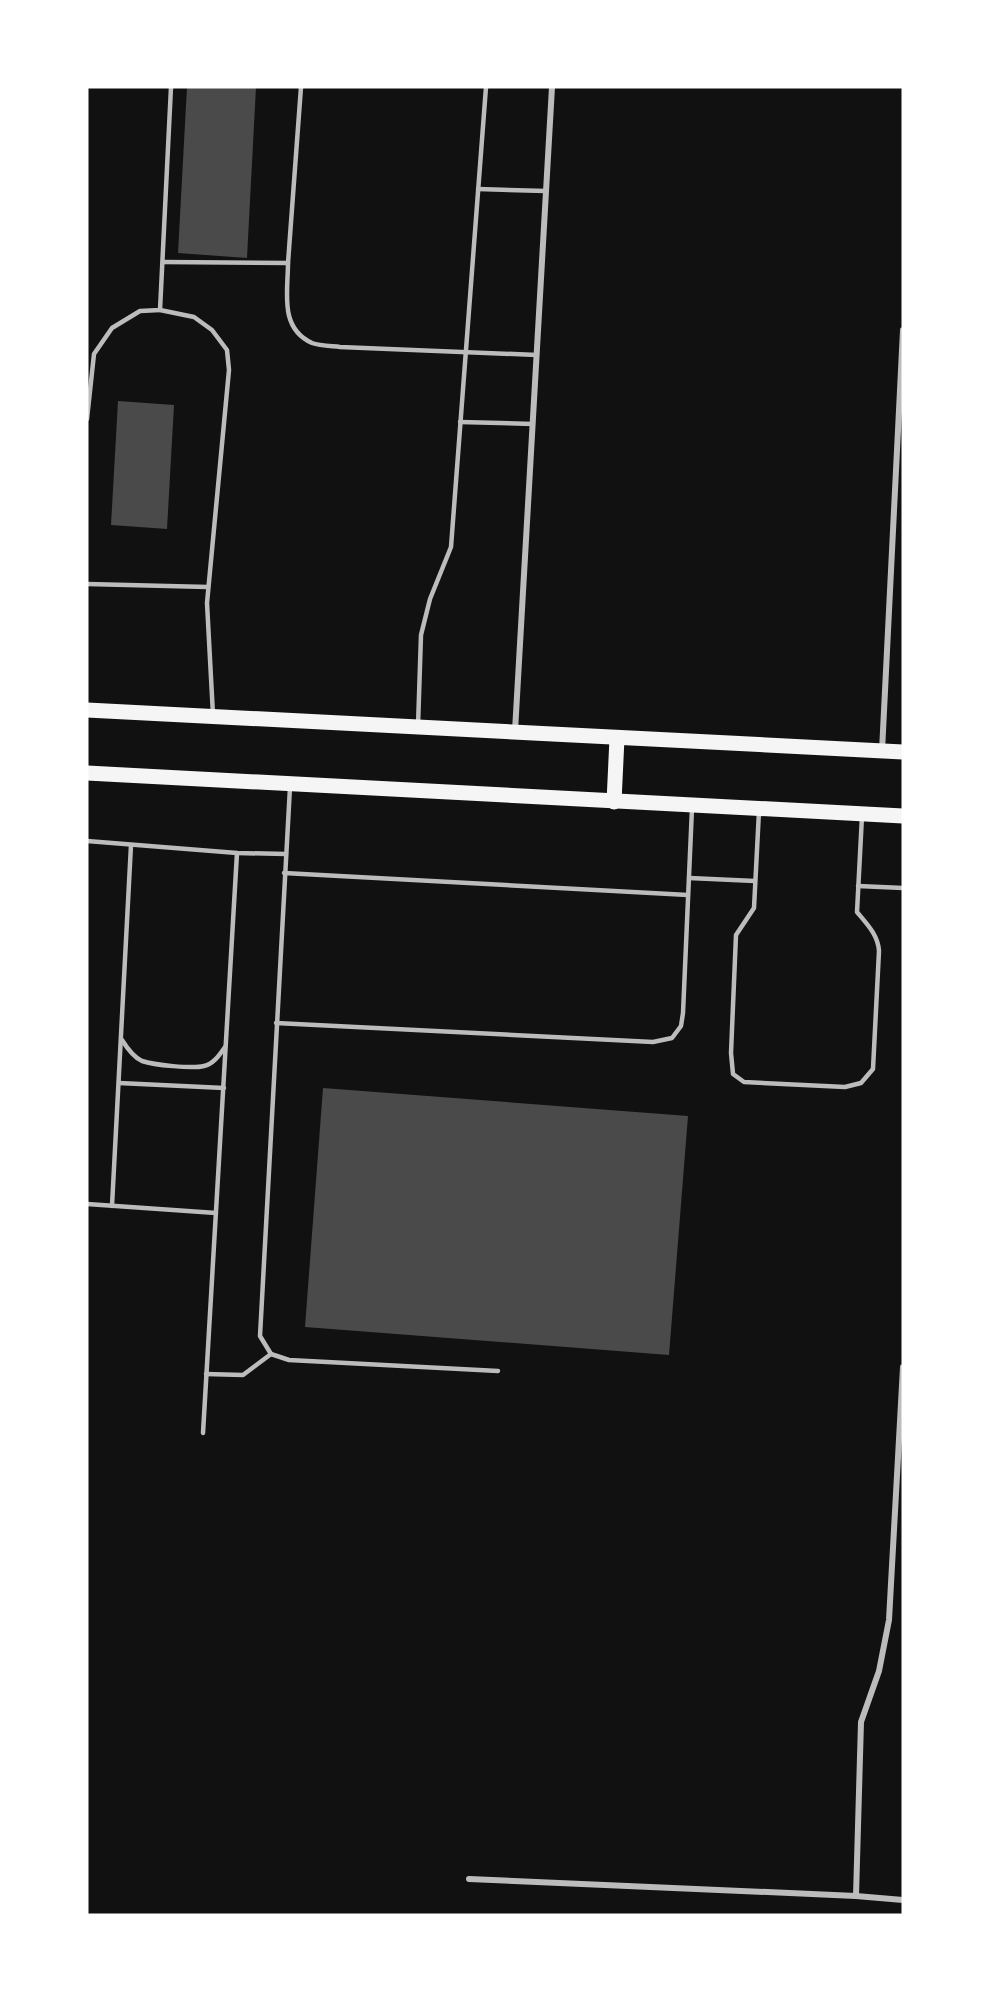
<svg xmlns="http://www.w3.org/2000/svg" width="990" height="2002" font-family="Inter,sans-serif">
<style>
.building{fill:#4a4a4a}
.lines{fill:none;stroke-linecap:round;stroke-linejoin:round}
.service{stroke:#bcbcbc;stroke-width:4.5}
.minor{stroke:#bcbcbc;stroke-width:6}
.primary{stroke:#f5f5f5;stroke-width:15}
</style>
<rect width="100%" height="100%" fill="#111"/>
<!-- building -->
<g class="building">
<polygon points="187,87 256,87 247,258 178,253"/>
<polygon points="118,401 174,405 167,529 111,525"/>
<polygon points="323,1088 688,1116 669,1355 305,1327"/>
</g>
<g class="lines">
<!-- service -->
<g class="service">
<polyline points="478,189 546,191"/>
<polyline points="163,262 288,263 301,87"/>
<path d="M288 263C288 292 279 328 312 343 320 346 331 346 340 347L537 355"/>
<polyline points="160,310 194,317 212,330 227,350 229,370 207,603 213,715"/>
<polyline points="87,419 94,354 112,328 140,311 160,310 171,87"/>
<polyline points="460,422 533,424"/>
<polyline points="87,584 208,587"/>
<polyline points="418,726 421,635 430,599 451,547 486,87"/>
<polyline points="290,787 260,1336 271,1354 289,1360 498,1371"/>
<path d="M759 811 754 908 736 935 731 1053 733 1074 744 1082 845 1087 861 1083 873 1069 879 951C878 935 867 924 857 912L862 816"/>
<polyline points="87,841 237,853 286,854"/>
<polyline points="284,873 688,895"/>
<polyline points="689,878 755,881"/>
<polyline points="858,886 903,888"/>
<polyline points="276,1023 653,1042 672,1038 681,1026 683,1013 692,808"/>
<path d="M122 1040C127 1048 133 1057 142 1061 154 1065 192 1069 204 1066 214 1064 220 1054 225 1047"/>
<polyline points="119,1083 224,1088"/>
<polyline points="87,1204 216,1213"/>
<polyline points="112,1206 131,845"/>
<polyline points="206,1374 243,1375 271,1354"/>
<polyline points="203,1433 237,853"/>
</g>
<!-- minor -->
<g class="minor">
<polyline points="515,731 552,87"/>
<polyline points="882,751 903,330"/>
<polyline points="469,1879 856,1896 903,1900"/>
<polyline points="856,1896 861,1722 879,1671 889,1620 903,1367"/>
</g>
<!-- primary -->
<g class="primary">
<polyline points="87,710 903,752"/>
<polyline points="87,773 903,816"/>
<polyline points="614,802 617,738"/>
</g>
</g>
<!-- border -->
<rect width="990" height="2002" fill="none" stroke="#ffffff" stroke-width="177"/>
</svg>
